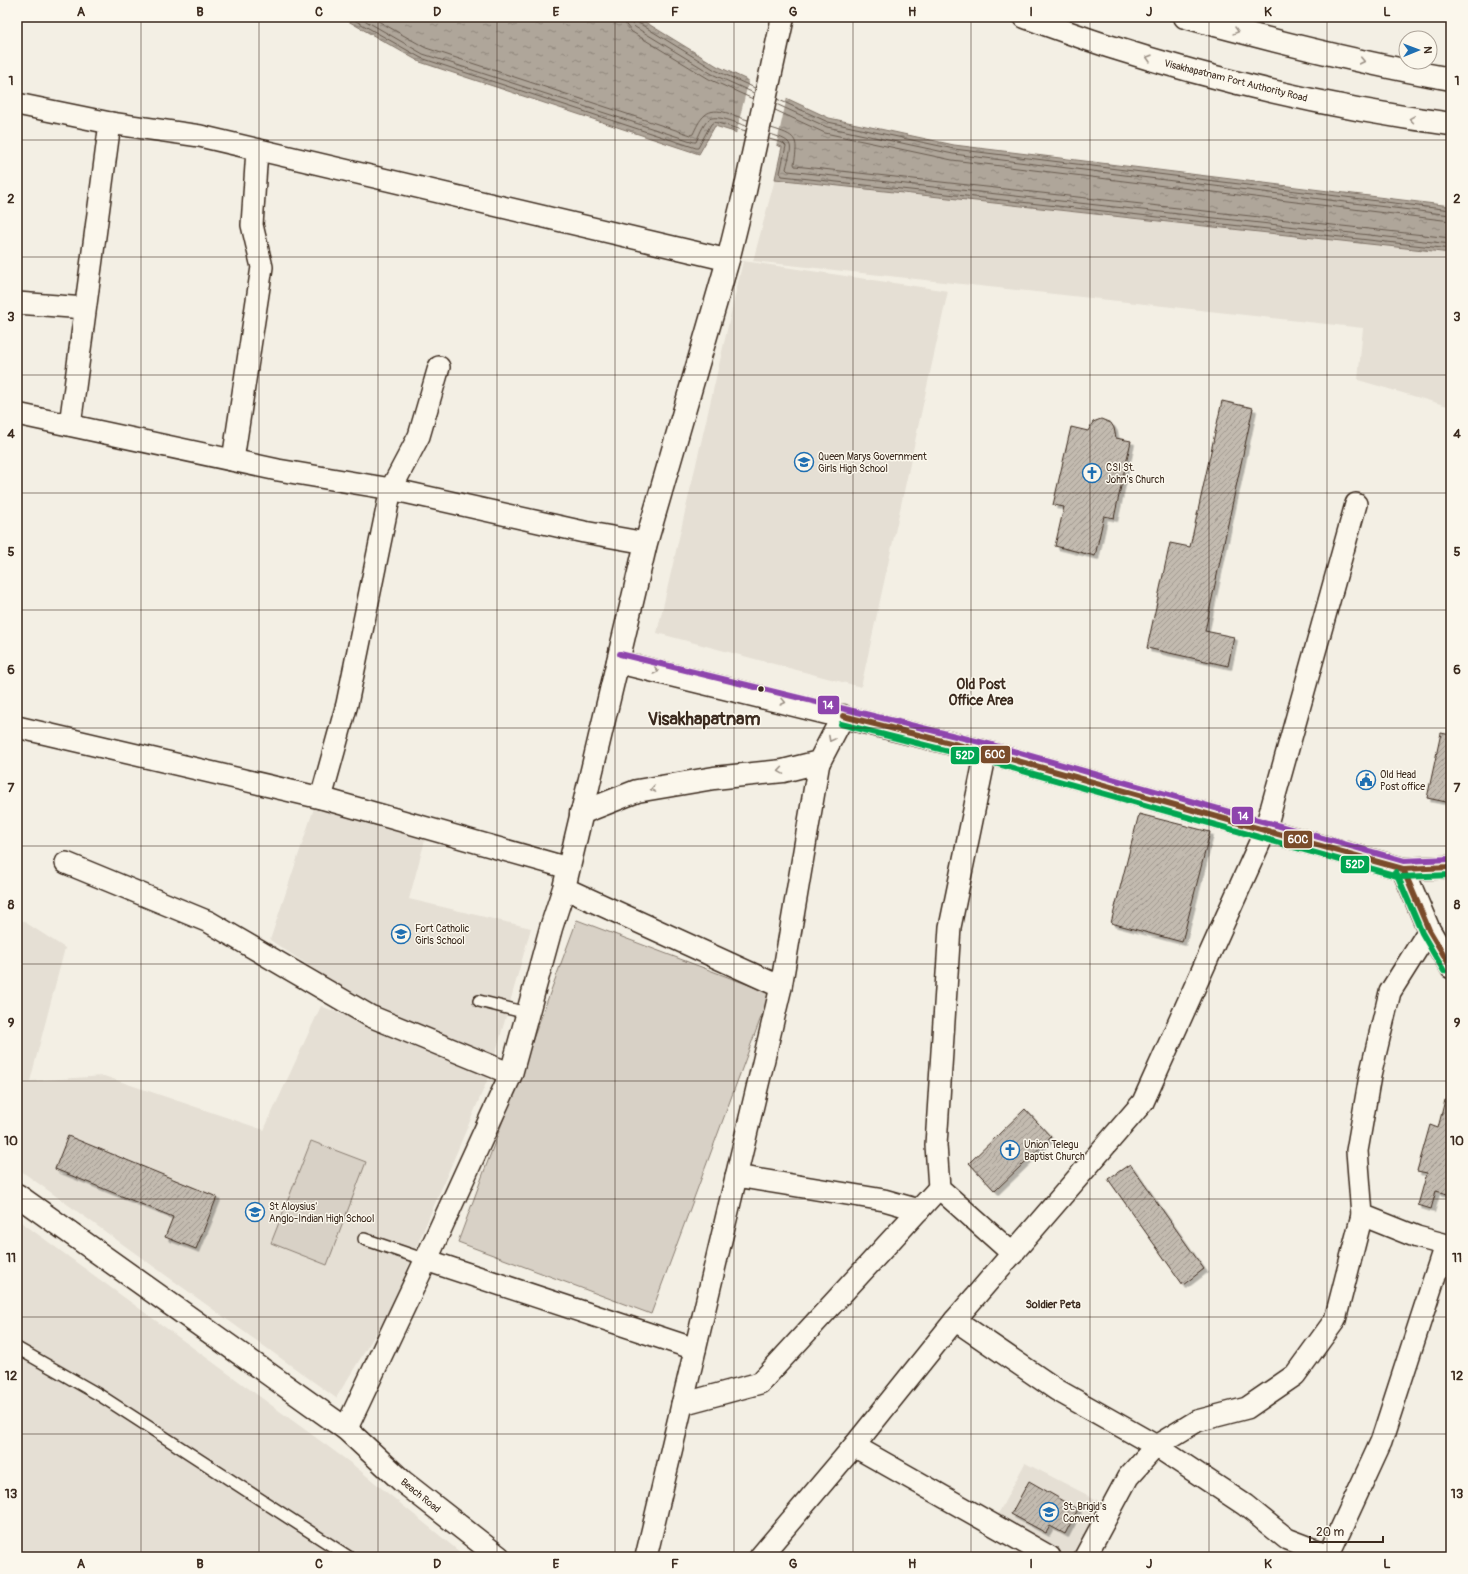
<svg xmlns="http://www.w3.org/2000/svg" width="1468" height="1574" font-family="Pangolin,sans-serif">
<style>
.built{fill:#e5dfd4}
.green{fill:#d8d1c6;stroke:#8a7e72}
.water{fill:url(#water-ripples);stroke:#817468}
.pier{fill:#f3efe4}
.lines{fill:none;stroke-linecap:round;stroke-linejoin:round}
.shore{stroke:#695c50;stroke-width:1}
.building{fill:url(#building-hatch);stroke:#3b2a1e;filter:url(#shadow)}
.lane-casing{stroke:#3b2a1e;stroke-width:14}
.street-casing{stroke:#3b2a1e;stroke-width:24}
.secondary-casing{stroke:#3b2a1e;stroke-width:25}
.primary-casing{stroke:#3b2a1e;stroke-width:25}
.lane{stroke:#fbf7ec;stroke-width:11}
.street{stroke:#fbf7ec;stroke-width:21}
.secondary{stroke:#fbf7ec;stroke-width:22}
.primary{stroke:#fbf7ec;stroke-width:22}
.bus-1-casing{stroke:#fbf7ec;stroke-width:9}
.bus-2-casing{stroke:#fbf7ec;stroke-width:9}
.bus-3-casing{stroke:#fbf7ec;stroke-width:9}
.bus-1{stroke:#7a4b2a;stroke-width:6}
.bus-2{stroke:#00a651;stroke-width:6}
.bus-3{stroke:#8e44ad;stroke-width:6}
.oneway{stroke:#9b9085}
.grid{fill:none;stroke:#3b2a1e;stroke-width:1;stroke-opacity:0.55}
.bus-dot{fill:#3b2a1e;stroke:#fbf7ec;stroke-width:1.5}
.labels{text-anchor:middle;stroke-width:3;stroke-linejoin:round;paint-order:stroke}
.street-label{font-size:10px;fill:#3b2a1e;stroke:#fbf7ec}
.poi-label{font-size:10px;fill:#3b2a1e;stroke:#fbf7ec;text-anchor:start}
.neighbourhood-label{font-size:11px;font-weight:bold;fill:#3b2a1e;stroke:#fbf7ec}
.district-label{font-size:14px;font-weight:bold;fill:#3b2a1e;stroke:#fbf7ec}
.town-label{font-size:18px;font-weight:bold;fill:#3b2a1e;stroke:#fbf7ec}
.line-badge{stroke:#fbf7ec;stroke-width:1.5}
.badge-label{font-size:11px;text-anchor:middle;font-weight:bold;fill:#fff}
.neatline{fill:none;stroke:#3b2a1e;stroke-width:1.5}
.grid-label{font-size:13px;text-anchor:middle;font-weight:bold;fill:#3b2a1e}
</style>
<defs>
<pattern id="water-ripples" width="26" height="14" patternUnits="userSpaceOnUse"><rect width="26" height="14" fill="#afa69a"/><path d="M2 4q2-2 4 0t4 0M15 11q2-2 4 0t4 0" fill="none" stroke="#90877d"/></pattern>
<pattern id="building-hatch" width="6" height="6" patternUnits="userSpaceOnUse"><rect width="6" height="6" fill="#c3bbb0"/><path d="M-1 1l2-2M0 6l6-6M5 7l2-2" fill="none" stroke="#a0988f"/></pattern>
<filter id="shadow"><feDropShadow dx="3.5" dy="3.5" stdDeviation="0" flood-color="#0004"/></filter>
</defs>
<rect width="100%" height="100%" fill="#f3efe4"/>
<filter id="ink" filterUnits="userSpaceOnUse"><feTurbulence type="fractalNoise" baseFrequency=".025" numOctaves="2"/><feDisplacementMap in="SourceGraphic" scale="8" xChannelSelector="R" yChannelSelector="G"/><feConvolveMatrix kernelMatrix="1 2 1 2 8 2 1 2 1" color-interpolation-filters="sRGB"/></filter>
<g filter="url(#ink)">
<!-- built -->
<g class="built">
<polygon points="775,179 1451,253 1451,407 1358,380 1363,328 753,261"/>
<polygon points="743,261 948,291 861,687 657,633"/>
<polygon points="314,808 425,840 409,899 531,928 494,1059 377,1011 270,940"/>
<polygon points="17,917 65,948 30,1081 104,1076 264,1130 321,1006 490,1074 388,1314 336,1398 17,1168"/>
<polygon points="17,1219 352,1464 466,1557 17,1557"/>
<polygon points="1025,1463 1103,1503 1077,1557 1063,1557 995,1520"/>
</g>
<!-- green -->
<g class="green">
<polygon points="577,920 770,993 651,1314 458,1242"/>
<polygon points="311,1141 366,1162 327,1265 271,1243"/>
</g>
<!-- water -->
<polygon class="water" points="341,17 637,17 717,66 829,118 954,145 1451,206 1451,253 775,179 782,147 715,126 699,154 420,62"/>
<!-- pier -->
<polygon class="pier" points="749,79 787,97 776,147 736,134"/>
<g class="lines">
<!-- shore -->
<g class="shore">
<polyline points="349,17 421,58 696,148 698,148 711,124 714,122 746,131"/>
<path d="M359 17 423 54 694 142H696C699 135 703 125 708 120 715 113 738 124 747 126"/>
<path d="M371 17 426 48 691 135 693 134C696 128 699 120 705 115 716 105 736 117 748 120"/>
<polyline points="624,17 626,25 632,32 709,79 753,99"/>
<polyline points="630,17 631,23 635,27 712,74 754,93"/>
<polyline points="635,17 637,22 715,70 755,88"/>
<polyline points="777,99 828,122 954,149 1451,210"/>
<polyline points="776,104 827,127 953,154 1451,215"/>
<polyline points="775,110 825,133 952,160 1451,221"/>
<path d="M771 128C796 136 799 137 794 164L795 166 1451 238"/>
<path d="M770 134C796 142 792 144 786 169L788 171 1451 244"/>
<polyline points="769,139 783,143 786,146 780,173 782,176 1451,249"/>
</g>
</g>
<!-- building -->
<g class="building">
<polygon points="1222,401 1253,408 1205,631 1234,637 1228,666 1147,648 1170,543 1190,547"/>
<polygon points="1101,419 1111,423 1114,428 1116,438 1131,441 1114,518 1104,516 1095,556 1055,546 1064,507 1053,505 1071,427 1088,431 1093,422"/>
<polygon points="1441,733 1451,735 1451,803 1427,798"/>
<polygon points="1139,814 1210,832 1182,942 1111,923"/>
<polygon points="1445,1100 1451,1102 1451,1195 1436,1191 1431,1209 1418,1205 1427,1173 1417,1171 1430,1125 1438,1128"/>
<polygon points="1025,1109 1051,1137 995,1191 969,1163"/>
<polygon points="68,1136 217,1197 196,1249 165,1237 173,1217 55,1169"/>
<polygon points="1130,1164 1204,1269 1183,1285 1108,1179"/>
<polygon points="1029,1481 1078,1509 1065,1534 1050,1526 1046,1533 1011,1514"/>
</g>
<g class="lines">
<!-- lane casing -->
<g class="lane-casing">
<g id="lane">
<polyline points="479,1001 527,1013"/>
<polyline points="364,1239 426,1260"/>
<polyline points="17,1348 101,1396 349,1557"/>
</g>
</g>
<!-- street casing -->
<g class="street-casing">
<g id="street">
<polyline points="17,104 110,123 200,136 728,260"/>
<polyline points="17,303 85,308"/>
<polyline points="17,414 278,470 391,489 584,532 646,543"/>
<polyline points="70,425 110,123"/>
<polyline points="233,460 262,267 252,225 257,150"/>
<polyline points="17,727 321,798 568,868"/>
<polyline points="986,752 950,927 936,1145 939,1188 1013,1254"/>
<polyline points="321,798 347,704 391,489 419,436 439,367"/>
<polyline points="66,863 209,922 370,1016 511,1074"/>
<polyline points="564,888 781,987"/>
<polyline points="1429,930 1390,992 1370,1076 1357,1151 1362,1215 1417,1237 1451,1246"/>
<polyline points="736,1176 884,1200 919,1210"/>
<polyline points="426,1260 695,1349"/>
<polyline points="955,1320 1057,1390 1156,1446 1245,1505 1287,1539 1329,1555"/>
<polyline points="682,1404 760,1383 939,1188"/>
<polyline points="854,1446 1050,1557"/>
<polyline points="646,1557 781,987 819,762"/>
<polyline points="760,1557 854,1446 955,1320 1143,1102 1265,831 1356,504"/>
<polyline points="1085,1557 1128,1477 1156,1446 1197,1421 1247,1408 1295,1375 1335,1320 1362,1215"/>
<polyline points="1328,1557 1381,1442 1445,1245"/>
</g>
</g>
<!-- secondary casing -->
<g class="secondary-casing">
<g id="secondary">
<path d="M1025 17C1053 27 1080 37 1108 46 1218 81 1337 109 1451 124"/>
<path d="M1185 17C1273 41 1361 63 1451 79"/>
<polyline points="618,662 986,752 1403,869 1451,867"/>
<polyline points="581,813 637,791 714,778 783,771 819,762 843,716"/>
<polyline points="1403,869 1429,930 1451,967"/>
<polyline points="17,1195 346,1429 426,1260 511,1074 551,928 564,888 646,543 728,260 745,191 783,17"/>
</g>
</g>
<!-- primary casing -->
<g class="primary-casing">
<polyline id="primary" points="346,1429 402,1481 499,1557"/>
</g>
<!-- lane -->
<use href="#lane" class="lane"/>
<!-- street -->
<use href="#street" class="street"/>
<!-- secondary -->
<use href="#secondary" class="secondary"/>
<!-- primary -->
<use href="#primary" class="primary"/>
<!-- bus-1 casing -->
<g class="bus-1-casing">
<g id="bus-1">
<polyline points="843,716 986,752 1403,869 1451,867"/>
<polyline points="1403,869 1429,930 1451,967"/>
</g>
</g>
<!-- bus-2 casing -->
<g class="bus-2-casing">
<g id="bus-2">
<polyline points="841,724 984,760 1401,877 1451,875"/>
<polyline points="1396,872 1422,933 1444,971"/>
</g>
</g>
<!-- bus-3 casing -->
<g class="bus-3-casing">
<polyline id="bus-3" points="620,654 988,744 1404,861 1451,859"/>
</g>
<!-- bus-1 -->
<use href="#bus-1" class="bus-1"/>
<!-- bus-2 -->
<use href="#bus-2" class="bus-2"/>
<!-- bus-3 -->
<use href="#bus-3" class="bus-3"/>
</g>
<!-- one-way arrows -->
<defs><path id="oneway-chevron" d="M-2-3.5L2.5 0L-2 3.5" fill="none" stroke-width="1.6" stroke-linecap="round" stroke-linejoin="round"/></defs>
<g class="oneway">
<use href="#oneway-chevron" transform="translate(1236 31) rotate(15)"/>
<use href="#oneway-chevron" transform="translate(1149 58) rotate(-164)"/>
<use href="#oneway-chevron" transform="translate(1362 61) rotate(13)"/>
<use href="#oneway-chevron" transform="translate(1412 119) rotate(-171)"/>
<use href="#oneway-chevron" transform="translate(656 671) rotate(14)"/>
<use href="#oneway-chevron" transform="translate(783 702) rotate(14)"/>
<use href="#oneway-chevron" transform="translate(831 739) rotate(118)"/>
<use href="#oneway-chevron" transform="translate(781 771) rotate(171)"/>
<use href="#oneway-chevron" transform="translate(653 789) rotate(170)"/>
</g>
</g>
<!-- grid -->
<path class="grid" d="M141 17V1557M259 17V1557M378 17V1557M497 17V1557M615 17V1557M734 17V1557M853 17V1557M971 17V1557M1090 17V1557M1209 17V1557M1327 17V1557M17 140H1451M17 257H1451M17 375H1451M17 493H1451M17 610H1451M17 728H1451M17 846H1451M17 964H1451M17 1081H1451M17 1199H1451M17 1317H1451M17 1434H1451"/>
<!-- icons -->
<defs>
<g id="school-ring" transform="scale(1)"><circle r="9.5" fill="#fbf7ec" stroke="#1f6fb2" stroke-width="1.5"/><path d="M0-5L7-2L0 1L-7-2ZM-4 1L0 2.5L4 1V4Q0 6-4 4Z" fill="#1f6fb2"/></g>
<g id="church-ring" transform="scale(1)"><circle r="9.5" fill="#fbf7ec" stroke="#1f6fb2" stroke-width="1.5"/><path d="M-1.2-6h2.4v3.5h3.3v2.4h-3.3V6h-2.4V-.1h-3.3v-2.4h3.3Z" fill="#1f6fb2"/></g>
<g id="civic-ring" transform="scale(1)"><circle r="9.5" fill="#fbf7ec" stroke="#1f6fb2" stroke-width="1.5"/><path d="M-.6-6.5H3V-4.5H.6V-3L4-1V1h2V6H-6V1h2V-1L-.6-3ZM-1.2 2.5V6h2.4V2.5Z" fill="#1f6fb2"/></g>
</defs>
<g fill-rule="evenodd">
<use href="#school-ring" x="804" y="462"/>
<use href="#church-ring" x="1092" y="473"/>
<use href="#civic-ring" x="1366" y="780"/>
<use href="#school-ring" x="401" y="934"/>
<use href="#church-ring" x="1010" y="1150"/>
<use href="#school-ring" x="255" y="1212"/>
<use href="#school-ring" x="1049" y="1512"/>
</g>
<!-- markers -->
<circle class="bus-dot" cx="761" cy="689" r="3.5"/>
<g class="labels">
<!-- street labels -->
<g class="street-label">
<text transform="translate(1236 80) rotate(14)" y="4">Visakhapatnam Port Authority Road</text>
<text transform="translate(421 1495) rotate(39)" y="4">Beach Road</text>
</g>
<!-- poi labels -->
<g class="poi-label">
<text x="818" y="460">Queen Marys Government<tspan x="818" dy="12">Girls High School</tspan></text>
<text x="1106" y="471">CSI St.<tspan x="1106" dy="12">John's Church</tspan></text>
<text x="1380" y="778">Old Head<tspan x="1380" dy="12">Post office</tspan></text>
<text x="415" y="932">Fort Catholic<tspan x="415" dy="12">Girls School</tspan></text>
<text x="1024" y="1148">Union Telegu<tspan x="1024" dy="12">Baptist Church</tspan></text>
<text x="269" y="1210">St Aloysius'<tspan x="269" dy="12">Anglo-Indian High School</tspan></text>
<text x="1063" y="1510">St. Brigid's<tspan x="1063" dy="12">Convent</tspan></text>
</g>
<!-- neighbourhood labels -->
<g class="neighbourhood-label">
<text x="1053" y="1308">Soldier Peta</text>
</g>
<!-- district labels -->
<g class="district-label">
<text x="981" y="689">Old Post<tspan x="981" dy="16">Office Area</tspan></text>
</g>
<!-- town labels -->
<g class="town-label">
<text x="704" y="725">Visakhapatnam</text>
</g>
</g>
<g class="line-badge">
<rect x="817" y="695" width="23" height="20" rx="4" fill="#8e44ad"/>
<rect x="980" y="745" width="31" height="19" rx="4" fill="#7a4b2a"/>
<rect x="950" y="746" width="30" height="19" rx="4" fill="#00a651"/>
<rect x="1231" y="806" width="23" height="19" rx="4" fill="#8e44ad"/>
<rect x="1283" y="830" width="30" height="19" rx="4" fill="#7a4b2a"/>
<rect x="1340" y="855" width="30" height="19" rx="4" fill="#00a651"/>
</g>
<g class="badge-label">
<text x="828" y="709">14</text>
<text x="995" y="758">60C</text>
<text x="965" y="759">52D</text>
<text x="1243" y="820">14</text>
<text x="1298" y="843">60C</text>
<text x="1355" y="868">52D</text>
</g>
<!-- margin -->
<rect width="1468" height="1574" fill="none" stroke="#fbf7ec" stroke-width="44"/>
<!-- north arrow -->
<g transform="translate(1418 50) rotate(89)"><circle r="19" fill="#fbf7ec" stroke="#aea59a"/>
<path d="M0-3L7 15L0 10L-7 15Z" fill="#1f6fb2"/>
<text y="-6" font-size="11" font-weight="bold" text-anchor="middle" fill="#3b2a1e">N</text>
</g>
<!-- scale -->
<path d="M1310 1536v6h73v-6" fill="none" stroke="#3b2a1e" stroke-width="2"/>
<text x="1316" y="1536" font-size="12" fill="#3b2a1e" stroke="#fbf7ec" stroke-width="3" paint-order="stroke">20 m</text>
<rect x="22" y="22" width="1424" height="1530" class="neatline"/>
<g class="grid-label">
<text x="81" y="16">A</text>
<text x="200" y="16">B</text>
<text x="319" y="16">C</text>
<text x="437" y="16">D</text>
<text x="556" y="16">E</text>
<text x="675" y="16">F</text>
<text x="793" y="16">G</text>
<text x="912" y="16">H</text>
<text x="1031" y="16">I</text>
<text x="1149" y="16">J</text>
<text x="1268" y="16">K</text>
<text x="1387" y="16">L</text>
<text x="11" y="85">1</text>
<text x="1457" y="85">1</text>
<text x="11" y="203">2</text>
<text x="1457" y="203">2</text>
<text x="11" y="321">3</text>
<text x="1457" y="321">3</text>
<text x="11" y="438">4</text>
<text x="1457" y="438">4</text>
<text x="11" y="556">5</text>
<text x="1457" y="556">5</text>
<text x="11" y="674">6</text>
<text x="1457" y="674">6</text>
<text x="11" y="792">7</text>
<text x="1457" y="792">7</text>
<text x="11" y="909">8</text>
<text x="1457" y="909">8</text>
<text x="11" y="1027">9</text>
<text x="1457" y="1027">9</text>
<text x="11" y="1145">10</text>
<text x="1457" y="1145">10</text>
<text x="11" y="1262">11</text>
<text x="1457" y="1262">11</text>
<text x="11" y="1380">12</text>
<text x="1457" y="1380">12</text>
<text x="11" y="1498">13</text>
<text x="1457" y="1498">13</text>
<text x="81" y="1568">A</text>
<text x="200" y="1568">B</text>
<text x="319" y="1568">C</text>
<text x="437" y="1568">D</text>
<text x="556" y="1568">E</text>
<text x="675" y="1568">F</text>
<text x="793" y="1568">G</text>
<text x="912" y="1568">H</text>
<text x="1031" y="1568">I</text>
<text x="1149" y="1568">J</text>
<text x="1268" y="1568">K</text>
<text x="1387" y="1568">L</text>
</g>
</svg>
